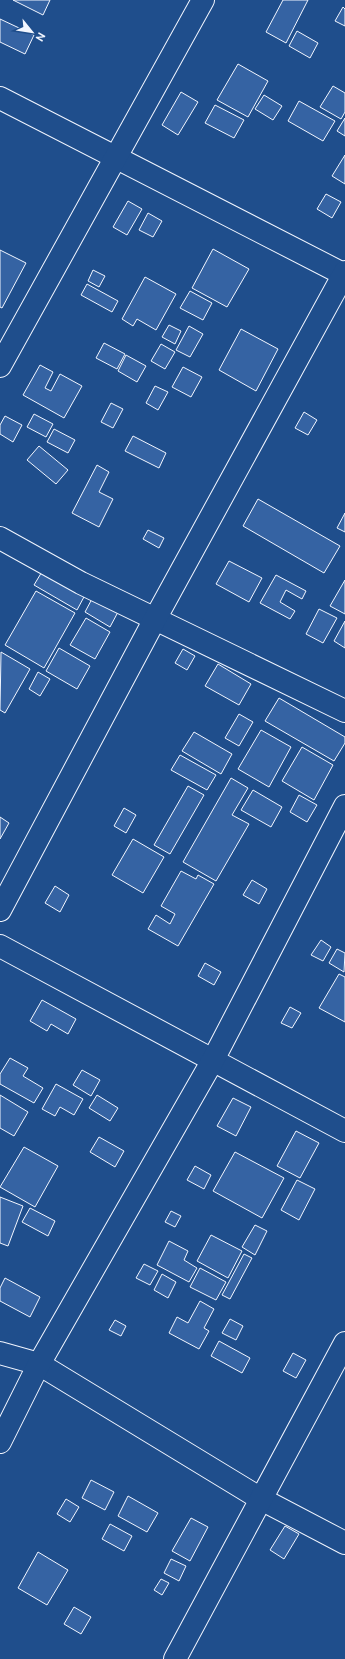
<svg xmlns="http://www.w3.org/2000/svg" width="345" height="1659" font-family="Ubuntu,sans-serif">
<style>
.building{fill:#3563a3;stroke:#f2f6ff}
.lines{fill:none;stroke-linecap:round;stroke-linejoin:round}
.minor-casing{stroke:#f2f6ff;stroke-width:24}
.minor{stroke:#1f4e8c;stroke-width:22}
</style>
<rect width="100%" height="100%" fill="#1f4e8c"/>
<!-- building -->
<g class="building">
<polygon points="13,0 50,0 43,15"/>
<polygon points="283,0 308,0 286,43 266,32"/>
<polygon points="343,7 345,9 345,26 335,21"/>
<polygon points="0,19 34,35 25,54 0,42"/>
<polygon points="297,31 318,43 310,58 289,46"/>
<polygon points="238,64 268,81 248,117 217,100"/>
<polygon points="333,86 345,93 345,112 341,119 320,107"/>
<polygon points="181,92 198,102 178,135 162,125"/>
<polygon points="264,95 282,106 273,120 255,109"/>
<polygon points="299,101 335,121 323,141 288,121"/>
<polygon points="215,105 244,120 234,138 205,123"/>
<polygon points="345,118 345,136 337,131"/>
<polygon points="345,155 345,184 332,176"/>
<polygon points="326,194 341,202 332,218 317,209"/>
<polygon points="128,201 142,209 127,235 113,227"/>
<polygon points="148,213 162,221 153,237 139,230"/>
<polygon points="213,249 249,269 227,307 192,288"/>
<polygon points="0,250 26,263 2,308 0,307"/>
<polygon points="93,270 105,276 99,287 88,281"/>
<polygon points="145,277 176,294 156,330 137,319 133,326 122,319"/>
<polygon points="87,284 118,301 112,312 81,295"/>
<polygon points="190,291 212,303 203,320 180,308"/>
<polygon points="169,325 181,331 175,344 162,337"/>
<polygon points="189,326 203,334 190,357 176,350"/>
<polygon points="241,329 278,349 256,391 219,370"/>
<polygon points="104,343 125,354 117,369 96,358"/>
<polygon points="161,344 175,352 165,369 151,361"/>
<polygon points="126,355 146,366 137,382 118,371"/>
<polygon points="40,365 53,372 45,388 51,391 60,374 82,386 64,418 23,395"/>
<polygon points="183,367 202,377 191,397 172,387"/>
<polygon points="155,386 168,392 158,410 146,403"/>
<polygon points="111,403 123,409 113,428 101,422"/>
<polygon points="304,412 317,420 308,435 295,428"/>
<polygon points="34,414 53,424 46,437 27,427"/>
<polygon points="5,416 22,425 13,442 0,434 0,425"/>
<polygon points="54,429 75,440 68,453 47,442"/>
<polygon points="133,436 166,453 159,468 125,451"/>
<polygon points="39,446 68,470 56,484 27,460"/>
<polygon points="97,465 109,472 99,492 113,499 99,527 72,513"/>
<polygon points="258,499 340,546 324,573 243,526"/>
<polygon points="345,513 345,532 337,528"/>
<polygon points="148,530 164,538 159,548 143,539"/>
<polygon points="229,561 262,578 249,602 216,584"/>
<polygon points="43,570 85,595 77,610 34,585"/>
<polygon points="276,575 306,591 302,599 286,590 280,602 295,611 290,619 260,603"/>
<polygon points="345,580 345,614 330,606"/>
<polygon points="36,591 75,613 44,668 5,645"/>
<polygon points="93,597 118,612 110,627 85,612"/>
<polygon points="319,609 337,618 323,643 306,634"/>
<polygon points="86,618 110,632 95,659 70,645"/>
<polygon points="345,621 345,648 334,641"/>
<polygon points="59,648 90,666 77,689 46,671"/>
<polygon points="183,649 195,656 187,670 175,663"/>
<polygon points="1,652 30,669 5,713 0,710"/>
<polygon points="218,664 251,684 239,705 205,686"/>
<polygon points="38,672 50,679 40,696 29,689"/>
<polygon points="279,698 345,737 345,743 334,761 265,721"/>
<polygon points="239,714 253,722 239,746 225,738"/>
<polygon points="261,730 291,747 269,787 238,769"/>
<polygon points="194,732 232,754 221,774 182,751"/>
<polygon points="302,747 333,765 314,800 282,781"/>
<polygon points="180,755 216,775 207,790 171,770"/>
<polygon points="231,778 248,788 232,815 249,824 216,881 183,862"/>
<polygon points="188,786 204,795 170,854 154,845"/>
<polygon points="253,790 282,807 271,827 241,810"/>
<polygon points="299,795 317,805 307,822 290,812"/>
<polygon points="124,808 136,815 126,833 114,826"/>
<polygon points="0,817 9,823 0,839"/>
<polygon points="133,839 164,857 143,893 112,875"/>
<polygon points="181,871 196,879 198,875 214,884 178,946 148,929 156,915 170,924 175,914 161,906"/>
<polygon points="252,880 267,889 259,904 243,895"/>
<polygon points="55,886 69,895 60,912 45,903"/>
<polygon points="321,940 331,947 323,961 311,955"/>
<polygon points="337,949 345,953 344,972 329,963"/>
<polygon points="205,963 221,972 214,985 198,976"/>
<polygon points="339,974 345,977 345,1022 319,1008"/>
<polygon points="42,1000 76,1019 68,1034 51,1024 47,1031 30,1021"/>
<polygon points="290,1007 301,1013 292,1028 281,1023"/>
<polygon points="10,1058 28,1068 23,1076 43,1088 34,1103 0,1084 0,1074"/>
<polygon points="82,1070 100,1080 91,1096 73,1085"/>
<polygon points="56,1084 83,1099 74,1115 60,1107 55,1116 42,1109"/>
<polygon points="0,1095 28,1112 14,1136 0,1128"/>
<polygon points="97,1095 118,1108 110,1121 89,1108"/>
<polygon points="233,1098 251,1107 236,1136 217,1126"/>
<polygon points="296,1131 319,1143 300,1178 277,1166"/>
<polygon points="99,1137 124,1151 115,1167 90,1152"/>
<polygon points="24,1147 58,1166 35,1207 0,1187"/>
<polygon points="235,1152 284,1178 262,1218 213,1191"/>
<polygon points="195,1166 211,1175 204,1189 187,1180"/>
<polygon points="297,1180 315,1189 299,1220 281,1210"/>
<polygon points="0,1197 23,1206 8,1246 0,1243"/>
<polygon points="30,1208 55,1221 48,1236 22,1222"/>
<polygon points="171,1211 181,1216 175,1227 165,1222"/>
<polygon points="255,1225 267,1231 255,1255 242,1247"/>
<polygon points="211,1235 242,1251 228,1278 197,1261"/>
<polygon points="169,1241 188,1251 184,1260 197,1268 189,1282 157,1265"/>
<polygon points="244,1254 252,1258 230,1299 222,1295"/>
<polygon points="144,1264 158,1271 150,1285 136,1278"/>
<polygon points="200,1268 226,1282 216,1300 190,1287"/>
<polygon points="162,1274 176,1282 168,1298 154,1290"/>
<polygon points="5,1278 40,1297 30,1317 0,1301 0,1288"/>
<polygon points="200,1301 214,1309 204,1328 209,1331 199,1349 169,1333 177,1317 188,1323"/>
<polygon points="230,1319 243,1326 236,1340 222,1333"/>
<polygon points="115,1320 126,1326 121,1336 109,1330"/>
<polygon points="219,1341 250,1358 242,1373 211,1356"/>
<polygon points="293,1353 306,1360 296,1378 283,1371"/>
<polygon points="91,1480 114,1492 105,1510 82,1498"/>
<polygon points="128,1496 158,1513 147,1532 118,1516"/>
<polygon points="66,1499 79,1507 70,1522 57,1514"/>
<polygon points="191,1518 208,1527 190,1561 172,1551"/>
<polygon points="110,1524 132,1536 124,1551 102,1539"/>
<polygon points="285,1526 299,1534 284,1559 270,1550"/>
<polygon points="38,1552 68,1570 47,1605 18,1588"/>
<polygon points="171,1559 186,1566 179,1581 164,1573"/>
<polygon points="161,1579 169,1583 162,1595 154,1590"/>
<polygon points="74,1607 91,1617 81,1634 64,1624"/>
</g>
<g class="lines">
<!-- minor casing -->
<g class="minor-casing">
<g id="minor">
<polyline points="0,98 345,275"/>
<polyline points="0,366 203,0"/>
<polyline points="0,538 81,583 345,711"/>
<polyline points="0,910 155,619 345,272"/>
<polyline points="0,946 345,1131"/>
<polyline points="0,1353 39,1364 261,1499 345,1543"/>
<polyline points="0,1442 39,1364 213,1060 345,806"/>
<polyline points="175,1659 345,1343"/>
</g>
</g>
<!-- minor -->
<use href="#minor" class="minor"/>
</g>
<!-- north arrow -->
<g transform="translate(32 32) rotate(120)" stroke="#1f4e8c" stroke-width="3" paint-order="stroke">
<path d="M0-3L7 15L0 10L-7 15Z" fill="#f2f6ff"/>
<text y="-6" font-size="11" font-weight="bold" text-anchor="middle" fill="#f2f6ff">N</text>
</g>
</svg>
